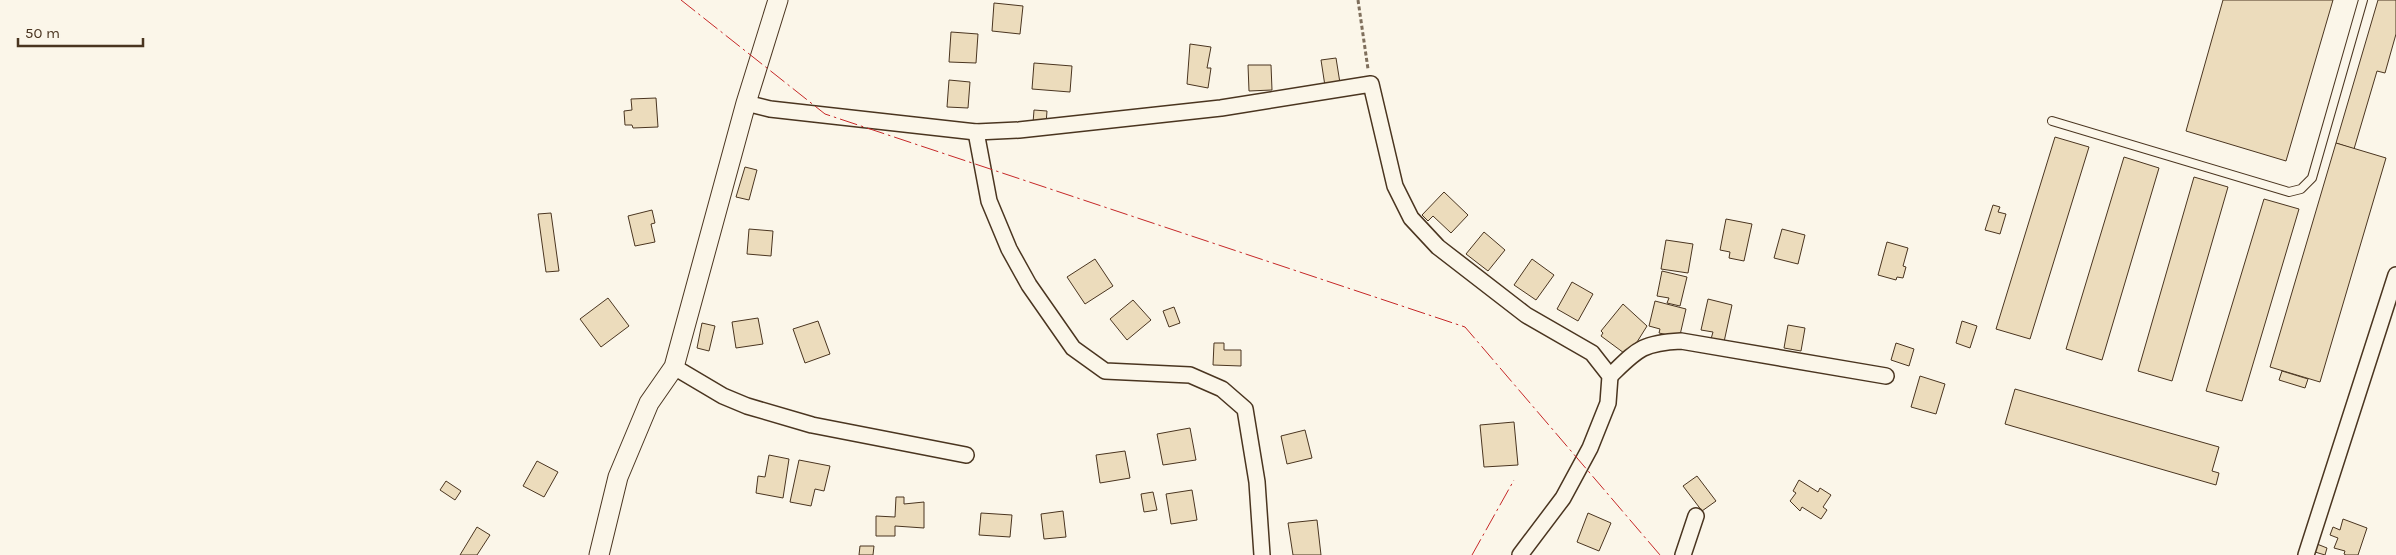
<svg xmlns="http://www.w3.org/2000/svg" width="2396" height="555" font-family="Karla,sans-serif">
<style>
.building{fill:#ecdcbc;stroke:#4a3520}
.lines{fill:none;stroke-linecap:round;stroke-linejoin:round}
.service-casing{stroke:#4a3520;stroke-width:10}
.minor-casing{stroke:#4a3520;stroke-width:18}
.tertiary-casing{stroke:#4a3520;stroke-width:21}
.path{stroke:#7f6f5c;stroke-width:3;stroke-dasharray:4 2.5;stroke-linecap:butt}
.service{stroke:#fbf6e9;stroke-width:8}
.minor{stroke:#fbf6e9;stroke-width:15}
.tertiary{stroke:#fbf6e9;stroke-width:19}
.power{stroke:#c62828;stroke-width:1;stroke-dasharray:18 4 2.5 4;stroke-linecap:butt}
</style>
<rect width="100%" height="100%" fill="#fbf6e9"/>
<!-- building -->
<g class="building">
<polygon points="2223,0 2333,0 2286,161 2186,131"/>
<polygon points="2378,0 2396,0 2396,34 2385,73 2377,71 2354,149 2336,143"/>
<polygon points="994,3 1023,6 1020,34 992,31"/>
<polygon points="951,32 978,34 976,63 949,62"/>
<polygon points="1190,44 1211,47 1207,68 1211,68 1208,88 1187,84"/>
<polygon points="1336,58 1340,83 1325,86 1321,60"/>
<polygon points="1034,63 1072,66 1070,92 1032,89"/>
<polygon points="1248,65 1271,65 1272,90 1249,91"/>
<polygon points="949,80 970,82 968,108 947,107"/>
<polygon points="656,98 658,127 633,128 632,125 625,125 624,111 632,110 631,99"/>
<polygon points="1034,110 1047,111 1046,124 1033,123"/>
<polygon points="2055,137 2089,147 2030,339 1996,329"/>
<polygon points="2336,143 2386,158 2320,382 2270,367"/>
<polygon points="2124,157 2159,168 2102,360 2066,349"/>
<polygon points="745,167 757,170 749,200 736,197"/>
<polygon points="2194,177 2228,187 2172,381 2138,371"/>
<polygon points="1444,192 1468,215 1451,233 1433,216 1428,221 1422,215"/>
<polygon points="2264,199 2299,209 2242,401 2206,391"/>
<polygon points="1993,205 2000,207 1998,212 2006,214 2000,234 1985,230"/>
<polygon points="652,210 655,223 651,224 655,242 635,246 628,216"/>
<polygon points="551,213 559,271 546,272 538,214"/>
<polygon points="1726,219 1752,224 1744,261 1729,258 1730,252 1720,250"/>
<polygon points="749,229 773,231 771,256 747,254"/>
<polygon points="1782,229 1805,235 1798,264 1774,258"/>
<polygon points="1484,232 1505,250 1488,271 1466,254"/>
<polygon points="1666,240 1693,244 1688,273 1661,269"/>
<polygon points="1887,242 1908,248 1903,266 1906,267 1903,278 1897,277 1896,280 1878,275"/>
<polygon points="1095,259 1113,286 1085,304 1067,277"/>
<polygon points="1532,259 1554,275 1536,300 1514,285"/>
<polygon points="1662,271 1687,277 1680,306 1667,303 1669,298 1657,296"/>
<polygon points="1572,282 1593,294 1578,321 1557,309"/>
<polygon points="608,298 629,326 601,347 580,319"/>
<polygon points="1708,299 1732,305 1724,342 1711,339 1713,332 1701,330"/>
<polygon points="1133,300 1151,320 1127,340 1110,319"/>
<polygon points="1655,301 1686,309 1680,335 1672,336 1659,333 1660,329 1649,326"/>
<polygon points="1623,304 1647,326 1637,342 1624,353 1601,336 1603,333 1601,331"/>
<polygon points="1174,307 1180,323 1169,327 1163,311"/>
<polygon points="758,318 763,344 736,348 732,322"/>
<polygon points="818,321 830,354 805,363 793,329"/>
<polygon points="1962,321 1977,326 1970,348 1956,343"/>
<polygon points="702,323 715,326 709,351 697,348"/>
<polygon points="1788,325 1805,328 1801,351 1784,348"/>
<polygon points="1214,343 1224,343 1224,350 1241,350 1241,366 1213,365"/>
<polygon points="1896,343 1914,349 1909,366 1891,360"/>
<polygon points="2282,371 2308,379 2305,388 2279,380"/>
<polygon points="1920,376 1945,384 1936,414 1911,407"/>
<polygon points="2015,389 2219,447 2212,471 2219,473 2216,485 2005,424"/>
<polygon points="1514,422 1518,465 1484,467 1480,425"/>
<polygon points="1190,428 1196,460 1163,465 1157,434"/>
<polygon points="1305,430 1312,458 1287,464 1281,436"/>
<polygon points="1125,451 1130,478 1100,483 1096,455"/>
<polygon points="769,455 789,459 783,498 756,493 758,476 765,477"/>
<polygon points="799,460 830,466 824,491 815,489 811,506 790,502"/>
<polygon points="537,461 558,472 544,497 523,486"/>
<polygon points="1697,476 1716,501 1702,511 1683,486"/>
<polygon points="1799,480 1818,492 1820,488 1831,495 1823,507 1827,510 1821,519 1802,507 1800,511 1790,501 1796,493 1793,491"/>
<polygon points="446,481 461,491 455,500 440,490"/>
<polygon points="1192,490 1197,520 1171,524 1166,494"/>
<polygon points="1153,492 1157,510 1144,512 1141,494"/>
<polygon points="896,497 904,497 904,504 924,502 924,528 895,526 895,536 876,536 876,516 895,517"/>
<polygon points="1063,511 1066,537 1044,539 1041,514"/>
<polygon points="981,513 1012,515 1010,537 979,535"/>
<polygon points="1588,513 1611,523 1599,551 1577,542"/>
<polygon points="2343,519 2367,528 2358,555 2346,555 2344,554 2345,551 2334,548 2338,538 2330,535 2333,527 2340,530"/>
<polygon points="1317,520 1321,555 1293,555 1288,523"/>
<polygon points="477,527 490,535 477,555 460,555"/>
<polygon points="2317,544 2327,548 2325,555 2315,552"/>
<polygon points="860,546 874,546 873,555 859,555"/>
</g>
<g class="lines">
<!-- service casing -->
<g class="service-casing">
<polyline id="service" points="2052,121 2289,192 2301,189 2312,178 2363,0"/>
</g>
<!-- minor casing -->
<g class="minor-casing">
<g id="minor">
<polyline points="746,103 770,109 976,132 1019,130 1221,108 1371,84 1395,186 1411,218 1438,247 1526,315 1592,353 1610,376 1608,403 1590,448 1563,498 1520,555"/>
<polyline points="976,132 989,201 1009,249 1029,285 1073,348 1105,371 1190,375 1222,389 1245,409 1257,482 1262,555"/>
<polyline points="674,367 723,396 747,406 812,425 966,455"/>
<path d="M1610 376C1637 350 1641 343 1681 341L1886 376"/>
<polyline points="1683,555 1696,516"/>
<polyline points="2306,555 2396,275"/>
</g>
</g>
<!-- tertiary casing -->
<g class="tertiary-casing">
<polyline id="tertiary" points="599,555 618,477 649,403 674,367 746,103 778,0"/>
</g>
<!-- path -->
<polyline class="path" points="1358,0 1368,69"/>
<!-- service -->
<use href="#service" class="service"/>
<!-- minor -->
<use href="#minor" class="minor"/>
<!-- tertiary -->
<use href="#tertiary" class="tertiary"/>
<!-- power -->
<g class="power">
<polyline points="681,0 825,114 1465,327 1660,555"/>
<polyline points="1472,555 1514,480"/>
</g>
</g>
<!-- scale -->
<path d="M18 38v8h125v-8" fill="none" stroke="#4a3520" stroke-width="2.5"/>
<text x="25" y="38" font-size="15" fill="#4a3520" stroke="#fbf6e9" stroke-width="4" paint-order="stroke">50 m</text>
</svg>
